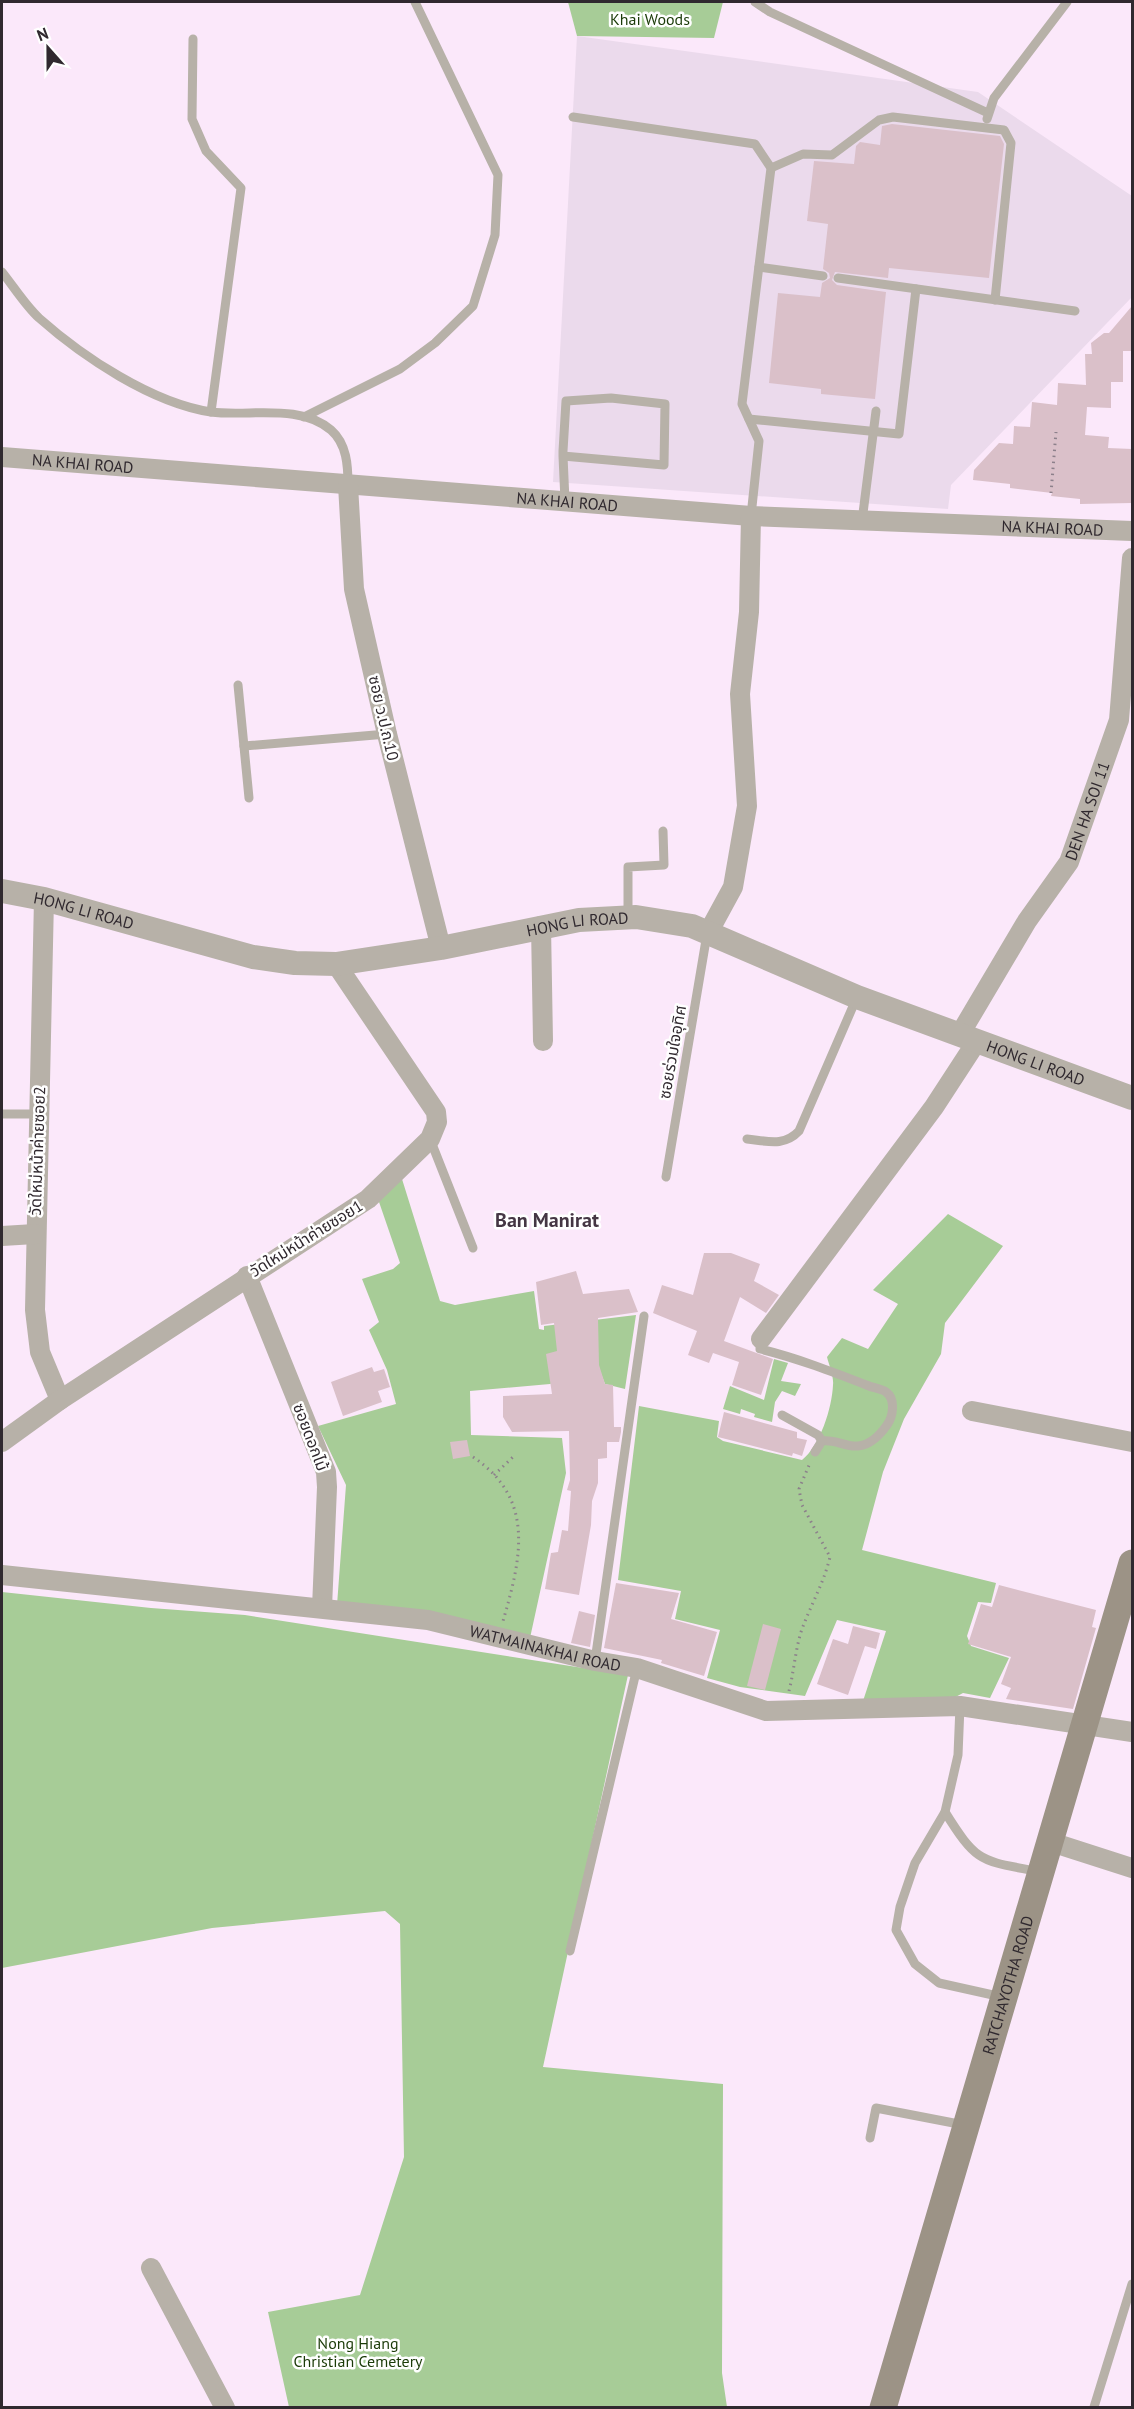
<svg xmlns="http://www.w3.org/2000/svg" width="1134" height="2409" font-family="'PT Sans','Noto Sans Thai',sans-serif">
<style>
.medical{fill:#ebdaec}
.green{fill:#a7cc97}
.building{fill:#dac0c9}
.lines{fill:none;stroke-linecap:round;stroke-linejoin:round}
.path{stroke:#8c808b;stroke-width:3;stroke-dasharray:1.5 4.5;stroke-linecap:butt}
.service{stroke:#b7b1a8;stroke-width:9}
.minor{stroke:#b7b1a8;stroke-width:20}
.tertiary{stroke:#b7b1a8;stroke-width:24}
.secondary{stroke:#9c9386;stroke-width:27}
.labels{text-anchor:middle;stroke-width:5;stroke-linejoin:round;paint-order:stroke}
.park-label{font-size:16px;fill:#1b3b08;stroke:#fff}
.street-label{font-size:16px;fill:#30292f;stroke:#fff}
.quarter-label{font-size:20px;font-weight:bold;fill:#453644;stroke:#fff}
</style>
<rect width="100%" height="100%" fill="#fbe8fa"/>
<!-- medical -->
<polygon class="medical" points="577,36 978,92 1132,196 1132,297 951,485 948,509 553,482"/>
<!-- green -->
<g class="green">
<polygon points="568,2 723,2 714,38 577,36"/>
<polygon points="402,1179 440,1301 455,1305 534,1291 539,1329 544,1330 544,1326 636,1315 625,1389 605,1384 600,1371 550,1384 470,1391 471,1435 562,1438 566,1473 530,1638 337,1605 346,1485 318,1426 396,1404 387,1370 369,1330 379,1322 362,1279 393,1269 400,1263 378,1199"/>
<path d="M948 1214 1003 1246 945 1323 941 1354 904 1419 883 1472 862 1550 996 1583 991 1603 978 1602 967 1636 971 1646 1009 1658 990 1698 963 1693 950 1700 863 1701 886 1631 837 1620 805 1696 740 1687 707 1678 720 1630 675 1619 681 1591 618 1580 639 1406 719 1421 717 1437 723 1441 802 1460C820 1446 832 1408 833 1385 834 1377 829 1365 827 1357L842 1338 868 1349 898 1304 873 1290Z"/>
<polygon points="774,1359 788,1363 781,1381 801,1384 795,1396 782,1391 775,1402 772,1422 754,1417 755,1414 741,1409 740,1414 723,1409 730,1386 764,1400"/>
<polygon points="2,1592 151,1608 245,1615 628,1675 543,2067 723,2084 722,2373 727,2407 289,2407 268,2312 360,2295 404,2157 400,1924 385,1911 212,1928 2,1968"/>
</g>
<!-- building -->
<g class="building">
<polygon points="892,124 1000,136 1004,144 989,278 889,268 888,278 835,272 832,280 837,285 886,292 875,399 821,394 821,389 769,383 778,293 820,297 822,283 830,278 829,273 823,269 828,224 807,221 814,161 854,164 856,146 860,142 880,145 882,126"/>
<polygon points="1132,306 1132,351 1123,351 1123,382 1111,382 1111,408 1087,407 1085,435 1109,437 1108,448 1132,449 1132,503 1080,504 1080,499 1051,496 1052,493 1010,488 1010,484 973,480 974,470 999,443 1013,444 1014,426 1030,427 1032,402 1057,405 1058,383 1086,385 1085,354 1092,354 1091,343 1104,333 1109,333"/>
<polygon points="704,1253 731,1253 760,1264 754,1281 779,1295 766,1313 740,1297 724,1341 773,1359 761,1395 732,1385 739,1362 713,1353 709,1363 688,1355 697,1331 653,1313 662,1285 693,1295"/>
<polygon points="576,1271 583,1294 629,1289 638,1312 598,1318 599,1365 605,1384 613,1385 614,1427 621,1427 621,1432 619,1442 607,1442 607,1458 598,1459 598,1483 592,1501 591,1525 579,1595 545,1589 551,1553 558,1552 562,1530 568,1531 571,1491 567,1490 570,1480 569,1431 512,1432 503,1417 503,1396 552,1394 546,1354 557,1351 554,1323 541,1325 536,1282"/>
<polygon points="372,1367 374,1372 384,1369 390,1387 378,1391 382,1402 343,1416 331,1382"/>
<polygon points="724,1412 797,1432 797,1438 807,1440 802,1456 793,1453 792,1456 718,1437"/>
<polygon points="467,1440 470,1456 453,1459 450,1442"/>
<polygon points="616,1583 679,1593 671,1619 717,1632 704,1676 661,1663 662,1660 604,1648"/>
<polygon points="999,1585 1096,1610 1092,1627 1096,1628 1073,1709 1006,1699 1011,1688 1001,1684 1011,1657 968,1644 981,1604 992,1607"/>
<polygon points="579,1611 595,1615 590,1647 571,1643"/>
<polygon points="763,1624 781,1629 765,1690 747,1686"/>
<polygon points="853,1626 880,1633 876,1649 865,1646 848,1695 817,1684 833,1639 848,1644"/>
</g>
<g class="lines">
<!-- path -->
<g class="path">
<polyline points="1051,493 1056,432"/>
<path d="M473 1457C536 1499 521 1559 503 1621"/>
<polyline points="494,1475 513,1457"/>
<path d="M789 1691C794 1671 795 1652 801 1632 810 1606 824 1583 830 1557L802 1505 799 1489 810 1463"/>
</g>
<!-- service -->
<g class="service">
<polyline points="755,2 770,12 988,113"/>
<polyline points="193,39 192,119 206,151 241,188 211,412"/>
<polyline points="573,117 755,144 771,168 742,404 759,441 751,516"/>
<polyline points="987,119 994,98 1067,2"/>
<polyline points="771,168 803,154 832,155 879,120 893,117 1004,130 1011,143 995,300"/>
<polyline points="759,267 823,276"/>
<path d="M2 272C14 287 25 305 39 318 83 357 152 403 211 412 249 417 299 403 331 430 347 444 348 466 348 485"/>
<polyline points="838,278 1075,311"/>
<polyline points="304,417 400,369 435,343 473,306 495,235 498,175 415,2"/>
<polyline points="749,419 899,434 916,289"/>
<polyline points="563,456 664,465 665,404 611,398 566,401 563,451 563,456 565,501"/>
<polyline points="862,521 876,411"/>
<polyline points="238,685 249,798"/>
<polyline points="244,746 387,734"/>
<polyline points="628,915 628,867 664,865 663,831"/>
<polyline points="2,1114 38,1114"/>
<polyline points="430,1139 473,1248"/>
<path d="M747 1139C767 1141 784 1147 799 1131L857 997"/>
<polyline points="666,1177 707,934"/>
<path d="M761 1339 760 1349C797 1358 833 1372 869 1386 874 1388 882 1389 886 1392 896 1399 893 1417 887 1425 880 1435 870 1445 858 1446 845 1447 835 1439 822 1441L815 1452"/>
<polyline points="782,1415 818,1435 822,1441"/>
<polyline points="595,1661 644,1316"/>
<polyline points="960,1706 958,1755 945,1812 915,1863 900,1907 896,1930 915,1964 939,1983 1002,1997"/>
<path d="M945 1812C978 1865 981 1860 1040 1872"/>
<polyline points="570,1951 637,1668"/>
<polyline points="870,2138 876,2108 964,2125"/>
<polyline points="1094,2407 1132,2284"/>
</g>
<!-- minor -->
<g class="minor">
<path id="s1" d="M2 457 751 516 1132 531"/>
<polyline points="348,485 354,589 387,734 441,948"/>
<polyline points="44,899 35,1310 40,1352 60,1400"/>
<polyline points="541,926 543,1041"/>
<polyline points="708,933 733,887 747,806 740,694 749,612 751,516"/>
<path id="s2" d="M960 1034 1027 921 1069 862 1119 720 1132 558"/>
<polyline points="2,1236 35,1234"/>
<polyline points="247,1276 326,1472 327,1487 322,1608"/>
<polyline points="761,1339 934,1107 977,1041"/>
<polyline points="972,1411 1132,1442"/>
<polyline points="2,1442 60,1400 368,1199 430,1139 437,1122 436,1112 336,964"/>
<path id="s3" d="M2 1575 428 1620 595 1661 637 1668 766 1711 960 1706 1132 1732"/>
<polyline points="1051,1842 1132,1868"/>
<polyline points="151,2268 225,2408"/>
</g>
<!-- tertiary -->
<path class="tertiary" id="s4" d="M2 891 44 899 253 957 295 963 336 964 441 948 579 920 636 917 692 926 857 997 1132 1098"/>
<!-- secondary -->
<path class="secondary" id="s5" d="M883 2408 1132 1563"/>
</g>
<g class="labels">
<!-- park labels -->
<g class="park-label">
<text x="650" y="25">Khai Woods</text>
<text x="358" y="2349">Nong Hiang<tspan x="358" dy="18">Christian Cemetery</tspan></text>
</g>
<!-- street labels -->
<g class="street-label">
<text dy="6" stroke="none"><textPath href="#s1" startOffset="81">NA KHAI ROAD</textPath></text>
<text dy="6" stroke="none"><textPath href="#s1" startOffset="567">NA KHAI ROAD</textPath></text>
<text dy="6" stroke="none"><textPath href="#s1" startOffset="1053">NA KHAI ROAD</textPath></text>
<text transform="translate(384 718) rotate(77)" y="6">ซอย ว.ป.ถ.10</text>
<text dy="6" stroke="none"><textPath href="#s2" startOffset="258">DEN HA SOI 11</textPath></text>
<text dy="6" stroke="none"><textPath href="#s4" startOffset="84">HONG LI ROAD</textPath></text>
<text dy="6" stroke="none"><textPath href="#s4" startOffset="588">HONG LI ROAD</textPath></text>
<text transform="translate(672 1052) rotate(-80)" y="6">ซอยร่วมใจอุทิศ</text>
<text dy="6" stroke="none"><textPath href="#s4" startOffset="1074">HONG LI ROAD</textPath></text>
<text transform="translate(37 1151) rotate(-88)" y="6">วัดใหม่หน้าค่ายซอย2</text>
<text transform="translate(306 1238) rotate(-32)" y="6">วัดใหม่หน้าค่ายซอย1</text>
<text transform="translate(311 1437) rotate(69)" y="6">ซอยดอกไม้</text>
<text dy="6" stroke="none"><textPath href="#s3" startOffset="549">WATMAINAKHAI ROAD</textPath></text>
<text dy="6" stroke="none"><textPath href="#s5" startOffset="441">RATCHAYOTHA ROAD</textPath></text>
</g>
<!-- quarter labels -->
<g class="quarter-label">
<text x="547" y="1227">Ban Manirat</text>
</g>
</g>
<!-- border -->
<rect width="1134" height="2409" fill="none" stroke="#30292f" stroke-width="6"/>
<!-- north arrow -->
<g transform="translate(48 48) rotate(339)" stroke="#ffffff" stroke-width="4.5" paint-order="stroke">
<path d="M0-4.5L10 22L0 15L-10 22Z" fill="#30292f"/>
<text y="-9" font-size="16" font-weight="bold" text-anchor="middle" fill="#30292f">N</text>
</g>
</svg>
